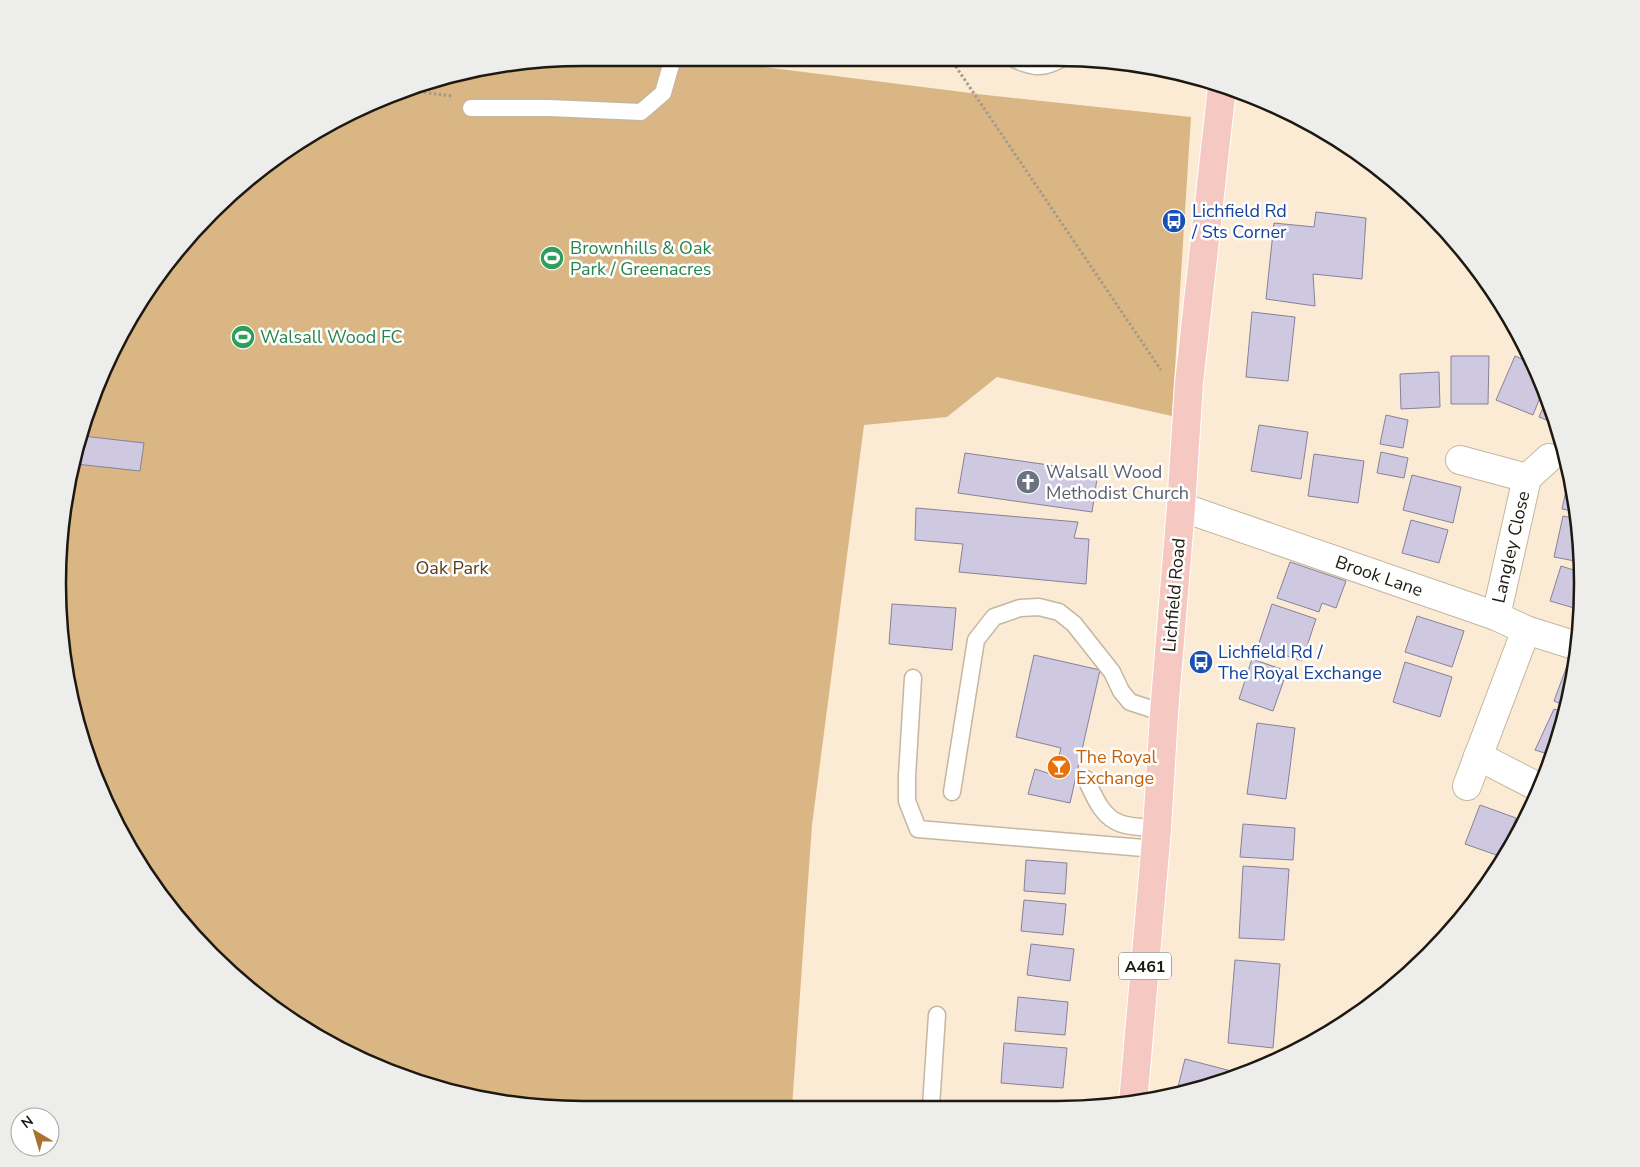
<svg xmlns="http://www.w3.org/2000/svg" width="1640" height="1167" font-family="'Nunito Sans',sans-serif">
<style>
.green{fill:#d9b684}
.building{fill:#cec8e1;stroke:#878199}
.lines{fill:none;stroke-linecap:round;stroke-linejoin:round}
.service-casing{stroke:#c5b69f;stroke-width:19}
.minor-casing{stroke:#c5b69f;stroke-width:30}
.trunk-casing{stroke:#fff;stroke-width:30}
.path{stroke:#a69a89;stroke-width:3;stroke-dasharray:2.5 2.5;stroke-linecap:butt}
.service{stroke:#fff;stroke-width:16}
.minor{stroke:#fff;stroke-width:28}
.trunk{stroke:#f6c8c2;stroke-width:28}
.labels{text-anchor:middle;stroke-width:5;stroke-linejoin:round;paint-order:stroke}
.shield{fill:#fff;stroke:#625e58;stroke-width:1}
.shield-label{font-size:16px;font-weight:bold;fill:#1e1910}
.transit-label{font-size:18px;fill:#164399;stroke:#fff;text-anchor:start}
.leisure-label{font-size:18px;fill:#27864d;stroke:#fff;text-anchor:start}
.worship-label{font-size:18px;fill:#5b616d;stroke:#fff;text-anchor:start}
.street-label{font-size:18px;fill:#1e1910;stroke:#fff}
.park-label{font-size:18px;fill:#58401a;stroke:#fff}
.food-label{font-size:18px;fill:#c56008;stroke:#fff;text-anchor:start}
.rim{fill:none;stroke:#1e1910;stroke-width:2.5}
</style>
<rect width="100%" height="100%" fill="#fbebd4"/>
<!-- green -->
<polygon class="green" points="583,58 692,58 986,95 1191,117 1172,416 997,377 947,417 864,425 812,825 792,1107 549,1108 448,1092 351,1055 264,1001 188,931 112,816 85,752 62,652 62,515 98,382 146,292 188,237 292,146 382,98 447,76"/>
<!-- building -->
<g class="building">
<polygon points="1310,123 1319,128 1330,135 1318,133"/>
<polygon points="1316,212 1366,218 1362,279 1313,274 1315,306 1266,299 1274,223 1314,227"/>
<polygon points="1252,312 1295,317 1288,381 1246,377"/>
<polygon points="1451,356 1489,356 1488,404 1451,404"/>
<polygon points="1515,356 1531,363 1543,390 1533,415 1496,400"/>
<polygon points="1439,372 1440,407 1401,409 1400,374"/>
<polygon points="1547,398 1554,414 1557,424 1539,417"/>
<polygon points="1386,415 1408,420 1403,448 1380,444"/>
<polygon points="1259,425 1308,432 1301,479 1251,471"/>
<polygon points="83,436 144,443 140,471 76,464"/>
<polygon points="1381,452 1408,458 1404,478 1377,473"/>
<polygon points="965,453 1098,472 1092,512 958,493"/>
<polygon points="1314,454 1364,461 1358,503 1308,496"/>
<polygon points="1412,475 1461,487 1453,523 1403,510"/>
<polygon points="1569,477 1577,512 1562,509"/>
<polygon points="916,508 1078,522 1074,538 1089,539 1086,584 959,572 963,544 915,540"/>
<polygon points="1563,516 1578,519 1580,562 1554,557"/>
<polygon points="1411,520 1448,530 1439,563 1402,553"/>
<polygon points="1290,562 1346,581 1336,608 1322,603 1319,612 1277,598"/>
<polygon points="1561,566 1580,572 1581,610 1550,601"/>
<polygon points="892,604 956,608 952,650 889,644"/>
<polygon points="1272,604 1316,619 1302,661 1258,646"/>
<polygon points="1417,616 1464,631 1452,667 1405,652"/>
<polygon points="1034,655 1100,670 1070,803 1028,794 1035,769 1054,775 1061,748 1016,737"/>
<polygon points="1252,659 1287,671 1273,711 1239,699"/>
<polygon points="1405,662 1452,677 1440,717 1393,702"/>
<polygon points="1568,663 1574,665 1567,706 1554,701"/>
<polygon points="1554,709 1566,713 1551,755 1535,750"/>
<polygon points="1257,723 1295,728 1286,799 1247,794"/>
<polygon points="1480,805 1516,818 1502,857 1465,844"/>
<polygon points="1243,824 1295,828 1293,860 1240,857"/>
<polygon points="1026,860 1067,863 1065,894 1024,891"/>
<polygon points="1243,866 1289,869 1284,940 1239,938"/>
<polygon points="1024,900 1066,904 1063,935 1021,931"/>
<polygon points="1031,944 1074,949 1070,981 1027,975"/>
<polygon points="1235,960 1280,964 1273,1048 1228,1043"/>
<polygon points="1018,997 1068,1002 1065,1035 1015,1031"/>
<polygon points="1004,1043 1067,1048 1063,1088 1001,1083"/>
<polygon points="1185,1059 1235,1072 1234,1076 1193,1091 1176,1095"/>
</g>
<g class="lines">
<!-- service casing -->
<g class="service-casing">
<g id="service">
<path d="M1014 58 1016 60C1035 68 1043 69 1063 58"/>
<polyline points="471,108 549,108 641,112 663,93 673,58"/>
<polyline points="913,678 907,776 907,801 918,829 1155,849"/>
<path d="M1086 779C1094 796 1102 818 1122 824 1132 827 1146 827 1157 829"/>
<polyline points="952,792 976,640 994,617 1020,608 1039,607 1059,612 1074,624 1112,672 1121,691 1130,702 1164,713"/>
<polyline points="931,1106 937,1015"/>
</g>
</g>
<!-- minor casing -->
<g class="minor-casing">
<g id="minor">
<polyline points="1460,460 1527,478"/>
<polyline points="1181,507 1496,616 1526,630 1577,646"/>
<polyline points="1496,616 1527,478 1549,458"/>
<polyline points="1478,756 1538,787"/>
<polyline points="1467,786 1526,630"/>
</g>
</g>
<!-- trunk casing -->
<g class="trunk-casing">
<polyline id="trunk" points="1133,1103 1157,829 1164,713 1181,507 1189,383 1222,87"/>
</g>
<!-- path -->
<g class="path">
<polyline points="950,58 1161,370"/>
<polyline points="404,90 452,96"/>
</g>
<!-- service -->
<use href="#service" class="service"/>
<!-- minor -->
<use href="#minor" class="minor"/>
<!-- trunk -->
<use href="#trunk" class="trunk"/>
</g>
<!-- icons -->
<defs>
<g id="bus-disc" transform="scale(1.25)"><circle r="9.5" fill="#1a4fb4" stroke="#fff"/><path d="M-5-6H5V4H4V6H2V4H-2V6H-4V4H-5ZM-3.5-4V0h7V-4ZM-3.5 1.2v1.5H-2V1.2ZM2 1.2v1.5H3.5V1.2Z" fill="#fff"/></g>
<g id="stadium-disc" transform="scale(1.25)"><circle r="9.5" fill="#2e9e5b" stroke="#fff"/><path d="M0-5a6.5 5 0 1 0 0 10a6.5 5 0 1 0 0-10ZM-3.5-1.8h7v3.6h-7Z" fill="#fff"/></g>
<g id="church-disc" transform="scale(1.25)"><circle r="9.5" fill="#6b7280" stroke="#fff"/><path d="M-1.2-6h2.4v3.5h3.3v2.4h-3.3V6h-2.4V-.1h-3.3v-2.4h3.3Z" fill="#fff"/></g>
<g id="bar-disc" transform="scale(1.25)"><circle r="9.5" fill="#e8710a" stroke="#fff"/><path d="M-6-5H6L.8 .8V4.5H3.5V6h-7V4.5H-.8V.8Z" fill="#fff"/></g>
</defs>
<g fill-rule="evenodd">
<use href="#bus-disc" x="1174" y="221"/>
<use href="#stadium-disc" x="552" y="258"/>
<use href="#stadium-disc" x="243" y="337"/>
<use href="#church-disc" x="1028" y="482"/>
<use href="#bus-disc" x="1201" y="662"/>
<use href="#bar-disc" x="1059" y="767"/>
</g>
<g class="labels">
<!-- shield labels -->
<rect class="shield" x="1119" y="952.5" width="52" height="27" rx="4"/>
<g class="shield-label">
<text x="1145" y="972">A461</text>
</g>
<!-- transit labels -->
<g class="transit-label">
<text x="1192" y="217">Lichfield Rd<tspan x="1192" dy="21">/ Sts Corner</tspan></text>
<text x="1218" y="658">Lichfield Rd /<tspan x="1218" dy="21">The Royal Exchange</tspan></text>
</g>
<!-- leisure labels -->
<g class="leisure-label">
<text x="570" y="254">Brownhills &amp; Oak<tspan x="570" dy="21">Park / Greenacres</tspan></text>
<text x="260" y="343">Walsall Wood FC</text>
</g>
<!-- worship labels -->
<g class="worship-label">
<text x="1046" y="478">Walsall Wood<tspan x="1046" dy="21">Methodist Church</tspan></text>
</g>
<!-- street labels -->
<g class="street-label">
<text transform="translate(1511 547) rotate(-77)" y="6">Langley Close</text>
<text transform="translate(1379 576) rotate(19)" y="6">Brook Lane</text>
<text transform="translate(1174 595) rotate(-85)" y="6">Lichfield Road</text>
</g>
<!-- park labels -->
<g class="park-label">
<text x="452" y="574">Oak Park</text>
</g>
<!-- food labels -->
<g class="food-label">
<text x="1076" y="763">The Royal<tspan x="1076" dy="21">Exchange</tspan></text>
</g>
</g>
<!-- crop -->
<path d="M0 0H1640V1167H0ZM583 66H1057A517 517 0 0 1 1574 583V584A517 517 0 0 1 1057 1101H583A517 517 0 0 1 66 584V583A517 517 0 0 1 583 66Z" fill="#ededec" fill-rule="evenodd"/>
<path class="rim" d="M583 66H1057A517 517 0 0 1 1574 583V584A517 517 0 0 1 1057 1101H583A517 517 0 0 1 66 584V583A517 517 0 0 1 583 66Z"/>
<!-- north arrow -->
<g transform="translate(35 1132) rotate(322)"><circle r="24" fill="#ffffff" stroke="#a5a39f"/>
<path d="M0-4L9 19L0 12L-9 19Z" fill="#aa722f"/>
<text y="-8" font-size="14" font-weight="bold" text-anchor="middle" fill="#1e1910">N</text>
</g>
</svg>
